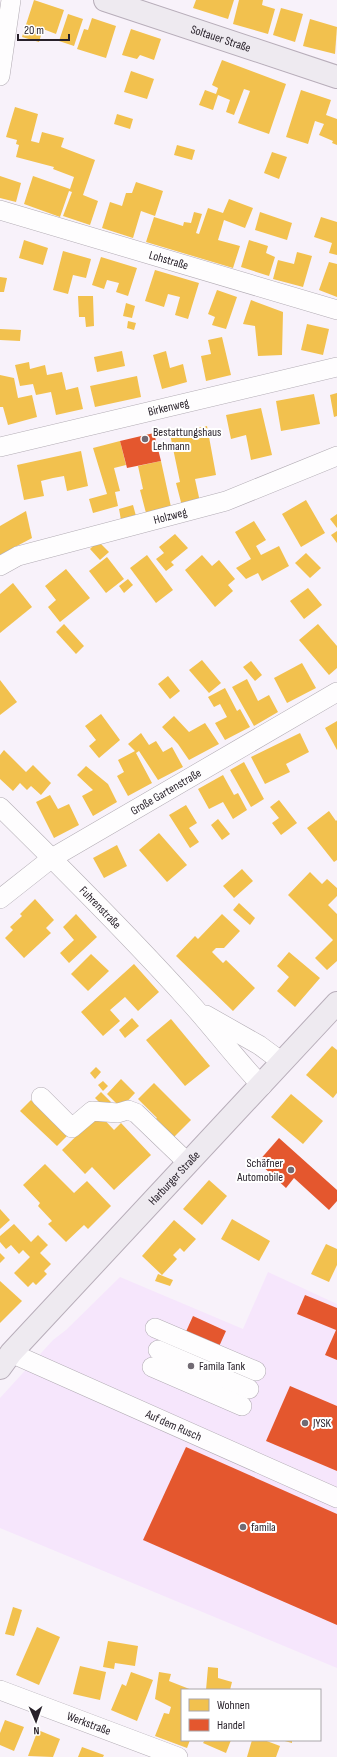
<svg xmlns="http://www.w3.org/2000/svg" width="337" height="1757" font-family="'Sofia Sans Condensed',sans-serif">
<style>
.built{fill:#f6e6fc}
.homes{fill:#f2c14e}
.shops{fill:#e4572e}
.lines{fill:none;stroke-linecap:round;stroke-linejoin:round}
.minor-casing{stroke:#b2acb4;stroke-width:20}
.major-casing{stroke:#b7adb9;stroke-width:24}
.minor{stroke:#fefdfe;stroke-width:19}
.major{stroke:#eeeaf0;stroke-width:22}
.poi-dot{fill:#716a73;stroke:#fff;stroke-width:1.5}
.labels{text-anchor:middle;stroke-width:4;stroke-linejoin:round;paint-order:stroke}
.street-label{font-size:12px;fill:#28212a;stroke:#fff}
.poi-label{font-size:12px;fill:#28212a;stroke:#fff;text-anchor:start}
</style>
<rect width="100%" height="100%" fill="#f8f2fa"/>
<!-- built -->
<polygon class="built" points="268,1272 337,1304 337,1668 0,1528 0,1398 53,1340 66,1330 120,1277 243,1329"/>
<!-- homes -->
<g class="homes">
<polygon points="34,0 64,10 56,34 43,29 39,42 22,37"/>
<polygon points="196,0 234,0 228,19 193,8"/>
<polygon points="239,0 263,0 262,5 275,9 268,34 233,24"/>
<polygon points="281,8 303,14 295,42 273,35"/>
<polygon points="68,14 83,19 74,46 59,41"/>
<polygon points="92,18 116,26 106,58 77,49 84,29 88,30"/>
<polygon points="310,19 337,27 335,54 303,46"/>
<polygon points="131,29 161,39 154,60 140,55 137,59 122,55"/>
<polygon points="222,60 286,84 269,134 238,123 250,91 244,89 234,115 226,112 230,100 218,95 213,110 199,105 205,90 216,94 218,88 212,85"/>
<polygon points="131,71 154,79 147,99 124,92"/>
<polygon points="301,90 331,100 326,115 337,119 337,145 332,143 333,141 319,135 324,124 315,121 308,144 286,137"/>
<polygon points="15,107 38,114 31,141 39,143 42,132 64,138 61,147 95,160 83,195 98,201 90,225 63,216 72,192 69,191 60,217 24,204 33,176 70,189 74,177 53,169 54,167 16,157 19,145 16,144 17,140 6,137"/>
<polygon points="117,114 133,119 130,129 114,124"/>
<polygon points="177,145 195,150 192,160 174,155"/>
<polygon points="272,152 287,157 279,179 264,173"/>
<polygon points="0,176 21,183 16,202 0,198"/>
<polygon points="136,182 163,191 155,216 141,211 133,238 102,228 110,202 122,206 126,193 132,193"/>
<polygon points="229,199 253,208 245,228 224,220 218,240 240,246 233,268 146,242 154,217 183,226 184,222 191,223 194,212 202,214 196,233 199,234 208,208 223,213"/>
<polygon points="260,212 292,223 287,240 255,230"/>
<polygon points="321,217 337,222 337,255 329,253 332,243 314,237"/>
<polygon points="24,240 48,248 43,265 19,258"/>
<polygon points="249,240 268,246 266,253 275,257 269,276 241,267"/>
<polygon points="63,251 91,259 86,278 73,275 68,294 53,290"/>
<polygon points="297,252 312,256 303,287 273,279 278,260 294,264"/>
<polygon points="101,257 137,268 128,296 116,292 119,283 107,280 104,289 92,285"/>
<polygon points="329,262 337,264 337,297 319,290"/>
<polygon points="155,270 199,283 188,319 175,315 180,297 168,294 164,307 145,301"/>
<polygon points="0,277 7,278 4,292 0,292"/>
<polygon points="217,290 237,297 226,329 212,325 215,317 208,314"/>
<polygon points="78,296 93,296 94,326 86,327 85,317 79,317"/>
<polygon points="251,300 283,312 282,355 258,356 255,326 243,324"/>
<polygon points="126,303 135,306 132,318 123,316"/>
<polygon points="128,321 136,323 134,330 127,328"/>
<polygon points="307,324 329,329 323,355 301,350"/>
<polygon points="0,329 21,330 20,341 0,340"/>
<polygon points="222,337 231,375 206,381 201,356 211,354 208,340"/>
<polygon points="122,351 125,366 97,372 94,357"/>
<polygon points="166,351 170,368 183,364 187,382 162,389 153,355"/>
<polygon points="29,362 30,369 45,365 47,375 62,372 66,390 78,387 83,409 56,415 51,392 36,395 33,384 20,386 15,365"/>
<polygon points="0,375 14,378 18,398 32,395 37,417 8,425 3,407 0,407"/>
<polygon points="137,376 141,397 95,407 90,386"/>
<polygon points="337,393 337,416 334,417 330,395"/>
<polygon points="314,394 320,424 281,431 276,401"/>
<polygon points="261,408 272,455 251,460 246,435 231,439 226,415"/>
<polygon points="207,426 216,475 195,479 200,502 182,506 176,483 180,482 170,434"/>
<polygon points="120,441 126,465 114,468 120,491 115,492 118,506 93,513 89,499 107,494 93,448"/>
<polygon points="81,451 88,486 67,491 64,476 53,478 41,481 44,496 24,500 17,465"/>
<polygon points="161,461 171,507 146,513 140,490 143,489 138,466"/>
<polygon points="306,500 325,533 301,547 282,514"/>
<polygon points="133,505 136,516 121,520 119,509"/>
<polygon points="26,511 32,538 0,555 0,526"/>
<polygon points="337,514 337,528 330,519"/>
<polygon points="254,521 266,540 256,546 261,555 279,546 289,566 262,581 258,573 246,579 236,568 251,559 235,532"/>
<polygon points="337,531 337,543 331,535"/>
<polygon points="175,534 188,548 171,562 174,565 166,571 156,559 164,553 159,547"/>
<polygon points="98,541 109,552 100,560 90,549"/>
<polygon points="306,553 321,568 310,578 295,563"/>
<polygon points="147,555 173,590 156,603 130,568"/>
<polygon points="202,555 212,566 219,560 235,579 228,585 233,591 215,607 185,570"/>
<polygon points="107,557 124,579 106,593 89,571"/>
<polygon points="66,569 90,598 60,622 48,607 56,600 45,586"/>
<polygon points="128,579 133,585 124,593 119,586"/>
<polygon points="13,583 32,607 0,633 0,594"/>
<polygon points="308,588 322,605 304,619 290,601"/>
<polygon points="64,624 84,646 76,654 56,632"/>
<polygon points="318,624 337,646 337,668 329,675 299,640"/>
<polygon points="202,660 221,683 209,693 189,670"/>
<polygon points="251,661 262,675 255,681 243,667"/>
<polygon points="302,663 316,688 287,703 274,678"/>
<polygon points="168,676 180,691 170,699 158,684"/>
<polygon points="247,679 258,701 269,695 278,712 254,726 232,687"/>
<polygon points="0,680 17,702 0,715"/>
<polygon points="225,688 237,711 240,709 250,727 225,740 215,723 227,717 220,704 214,707 208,697"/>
<polygon points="101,714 120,740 99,758 89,746 96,740 85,726"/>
<polygon points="174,716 189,732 205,723 219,744 189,760 178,744 162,727"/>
<polygon points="337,721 337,750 325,728"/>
<polygon points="141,733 149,745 156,741 163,752 172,747 183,767 158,780 139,751 136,753 152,783 128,796 117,776 124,772 118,760 135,751 128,744"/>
<polygon points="300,733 309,752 286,764 290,772 265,784 251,757"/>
<polygon points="4,750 26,772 33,765 51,783 41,795 31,786 27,790 20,783 13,791 0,779 0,755"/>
<polygon points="244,762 264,799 251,807 230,770"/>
<polygon points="86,766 108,784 117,802 93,816 82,796 93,790 77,775"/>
<polygon points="223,775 234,795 238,793 247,810 233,819 223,802 209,809 198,789"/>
<polygon points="50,795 58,809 69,804 79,825 54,838 36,802"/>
<polygon points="279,800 297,823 281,835 272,823 279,818 270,807"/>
<polygon points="186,805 197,823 189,828 199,842 190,848 169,815"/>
<polygon points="329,811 336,821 337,820 337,860 334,862 307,828"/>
<polygon points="218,819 230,834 222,840 211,825"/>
<polygon points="159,833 187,865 167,882 139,850"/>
<polygon points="117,845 127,866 104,878 93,858"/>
<polygon points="242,869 253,881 234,898 223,886"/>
<polygon points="310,872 322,884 327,879 337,888 337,896 328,905 337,914 337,961 327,970 315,958 333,940 288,895"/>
<polygon points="35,899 54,920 46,928 51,933 24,958 5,938 13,930 10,927 22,916 20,914"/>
<polygon points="239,903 255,918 250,925 233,910"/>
<polygon points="76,914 97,937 69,963 60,953 74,940 63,927"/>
<polygon points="222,914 240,931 224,948 216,948 212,952 223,963 226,960 255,988 233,1011 176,956 195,936 198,939"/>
<polygon points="289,952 320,978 295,1007 277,991 289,977 277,966"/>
<polygon points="91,954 109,971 88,991 71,974"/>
<polygon points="134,964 159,992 138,1011 125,997 110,1010 120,1021 103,1036 81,1012"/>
<polygon points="132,1018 139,1026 125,1038 119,1030"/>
<polygon points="171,1019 210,1066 185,1086 146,1040"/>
<polygon points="332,1046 337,1050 337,1093 333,1098 306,1075"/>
<polygon points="96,1067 101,1072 95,1079 90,1073"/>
<polygon points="121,1079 135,1093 121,1108 107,1094"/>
<polygon points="103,1081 108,1086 103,1091 98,1085"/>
<polygon points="154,1083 191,1120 172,1139 153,1121 157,1118 138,1099"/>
<polygon points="101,1092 111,1102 105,1108 95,1098"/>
<polygon points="291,1094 323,1121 303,1144 271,1117"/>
<polygon points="31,1100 67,1136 57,1146 20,1111"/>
<polygon points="99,1114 114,1130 121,1123 151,1155 114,1190 92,1167 85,1174 62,1150"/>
<polygon points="45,1164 74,1193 87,1181 111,1206 88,1229 84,1225 66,1242 48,1224 52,1221 38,1206 40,1203 23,1185"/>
<polygon points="209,1180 227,1196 202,1225 183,1209"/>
<polygon points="0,1209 10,1220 0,1229"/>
<polygon points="232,1219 270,1241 259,1261 221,1239"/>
<polygon points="174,1220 196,1239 184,1252 180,1248 173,1255 177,1259 162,1275 142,1256"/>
<polygon points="14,1224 31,1242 38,1235 48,1245 40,1253 51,1264 44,1271 47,1274 36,1285 33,1282 28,1287 14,1273 30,1257 23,1250 19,1254 11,1245 6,1249 0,1242 0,1236"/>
<polygon points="326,1244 337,1249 337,1265 329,1282 311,1274"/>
<polygon points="0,1253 5,1258 0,1263"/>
<polygon points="158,1274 173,1280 170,1286 155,1281"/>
<polygon points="0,1281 22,1301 0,1323"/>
<polygon points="13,1607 22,1610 14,1636 5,1634"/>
<polygon points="37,1627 60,1637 39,1685 16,1675"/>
<polygon points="108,1641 138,1646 135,1666 115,1663 114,1669 103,1667"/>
<polygon points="80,1666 106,1672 100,1700 73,1694"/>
<polygon points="208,1667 218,1668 218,1678 232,1682 230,1690 206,1690"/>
<polygon points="131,1672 153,1680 137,1721 111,1710 122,1684 126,1686"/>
<polygon points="159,1672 171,1674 169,1681 192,1690 182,1690 182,1740 190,1740 187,1748 155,1736 164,1713 169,1714 171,1707 155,1699"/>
<polygon points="5,1720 24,1727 14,1751 0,1745 0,1733"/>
<polygon points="38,1730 60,1739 53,1757 28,1756"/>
<polygon points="205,1740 231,1740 226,1753 203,1743"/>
<polygon points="252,1740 264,1740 280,1746 276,1757 247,1757"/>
<polygon points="281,1740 292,1740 292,1743"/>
<polygon points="82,1747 104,1755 103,1757 78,1757"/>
</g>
<!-- shops -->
<g class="shops">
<polygon points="154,433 161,461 127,468 120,441"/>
<polygon points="279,1138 337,1190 337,1201 329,1210 294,1178 286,1188 258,1162"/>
<polygon points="305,1295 337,1308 337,1360 325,1355 336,1330 297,1314"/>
<polygon points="193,1316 226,1331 217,1351 229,1356 209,1400 154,1377 173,1332 184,1336"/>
<polygon points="290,1386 337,1406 337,1471 266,1441"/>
<polygon points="186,1447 337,1514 337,1625 143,1540"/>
</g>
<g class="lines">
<!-- minor casing -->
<g class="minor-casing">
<g id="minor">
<polyline points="0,76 11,0"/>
<path id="s1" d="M0 210 337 310"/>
<path id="s2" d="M0 447 337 367"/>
<path id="s3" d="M0 566 18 556 226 501 337 456"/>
<path id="s4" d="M0 807C63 869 125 931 184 996 211 1025 234 1057 262 1086"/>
<path id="s5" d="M0 899 52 858 337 692"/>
<polyline points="206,1015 259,1045 282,1062"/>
<polyline points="41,1097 72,1128 92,1111 118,1113 128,1110 136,1113 188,1163"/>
<polyline points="155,1328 256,1371"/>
<polyline points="158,1350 249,1389"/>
<path id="s6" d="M11 1353 337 1498"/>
<polyline points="152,1367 242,1406"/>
<path id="s7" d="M0 1690 178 1757"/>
</g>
</g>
<!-- major casing -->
<g class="major-casing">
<g id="major">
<path id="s8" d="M105 0 337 77"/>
<path id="s9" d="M0 1368 11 1353 337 1003"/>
</g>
</g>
<!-- minor -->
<use href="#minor" class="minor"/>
<!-- major -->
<use href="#major" class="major"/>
</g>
<!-- markers -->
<g class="poi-dot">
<circle cx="145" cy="439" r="4"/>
<circle cx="291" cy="1170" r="4"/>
<circle cx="191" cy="1366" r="4"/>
<circle cx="305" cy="1423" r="4"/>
<circle cx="243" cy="1527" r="4"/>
</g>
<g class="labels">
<!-- street labels -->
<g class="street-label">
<text dy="4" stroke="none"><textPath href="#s8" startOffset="122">Soltauer Straße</textPath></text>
<text dy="4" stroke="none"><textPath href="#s1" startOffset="176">Lohstraße</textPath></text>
<text dy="4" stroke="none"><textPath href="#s2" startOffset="173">Birkenweg</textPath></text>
<text dy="4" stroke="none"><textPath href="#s3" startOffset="178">Holzweg</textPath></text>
<text dy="4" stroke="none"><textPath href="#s5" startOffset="198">Große Gartenstraße</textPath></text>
<text dy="4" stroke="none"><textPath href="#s4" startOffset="142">Fuhrenstraße</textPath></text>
<text dy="4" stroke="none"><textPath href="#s9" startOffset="258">Harburger Straße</textPath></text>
<text dy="4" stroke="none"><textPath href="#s6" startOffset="178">Auf dem Rusch</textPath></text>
<text dy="4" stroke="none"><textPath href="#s7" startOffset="95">Werkstraße</textPath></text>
</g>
<!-- poi labels -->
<g class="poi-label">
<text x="153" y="436">Bestattungshaus<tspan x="153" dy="14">Lehmann</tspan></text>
<text x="283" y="1167" text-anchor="end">Schäfner<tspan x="283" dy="14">Automobile</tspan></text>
<text x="199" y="1370">Famila Tank</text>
<text x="313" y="1427">JYSK</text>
<text x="251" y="1531">famila</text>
</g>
</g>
<!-- legend -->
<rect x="181" y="1689" width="140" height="52" fill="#ffffff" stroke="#a9a6aa"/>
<rect x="189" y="1699" width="20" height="12" fill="#f2c14e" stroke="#a9a6aa"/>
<text x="217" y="1709" font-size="12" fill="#28212a">Wohnen</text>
<rect x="189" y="1719" width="20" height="12" fill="#e4572e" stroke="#a9a6aa"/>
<text x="217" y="1729" font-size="12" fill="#28212a">Handel</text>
<!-- north arrow -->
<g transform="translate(36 1721) rotate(178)" stroke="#ffffff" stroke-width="3" paint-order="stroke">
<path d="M0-3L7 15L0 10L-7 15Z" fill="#28212a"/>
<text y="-6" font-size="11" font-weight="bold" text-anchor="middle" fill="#28212a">N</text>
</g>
<!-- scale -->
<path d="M18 34v6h51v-6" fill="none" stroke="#28212a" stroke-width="2"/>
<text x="24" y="34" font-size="12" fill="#28212a" stroke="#ffffff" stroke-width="3" paint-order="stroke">20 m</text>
</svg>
